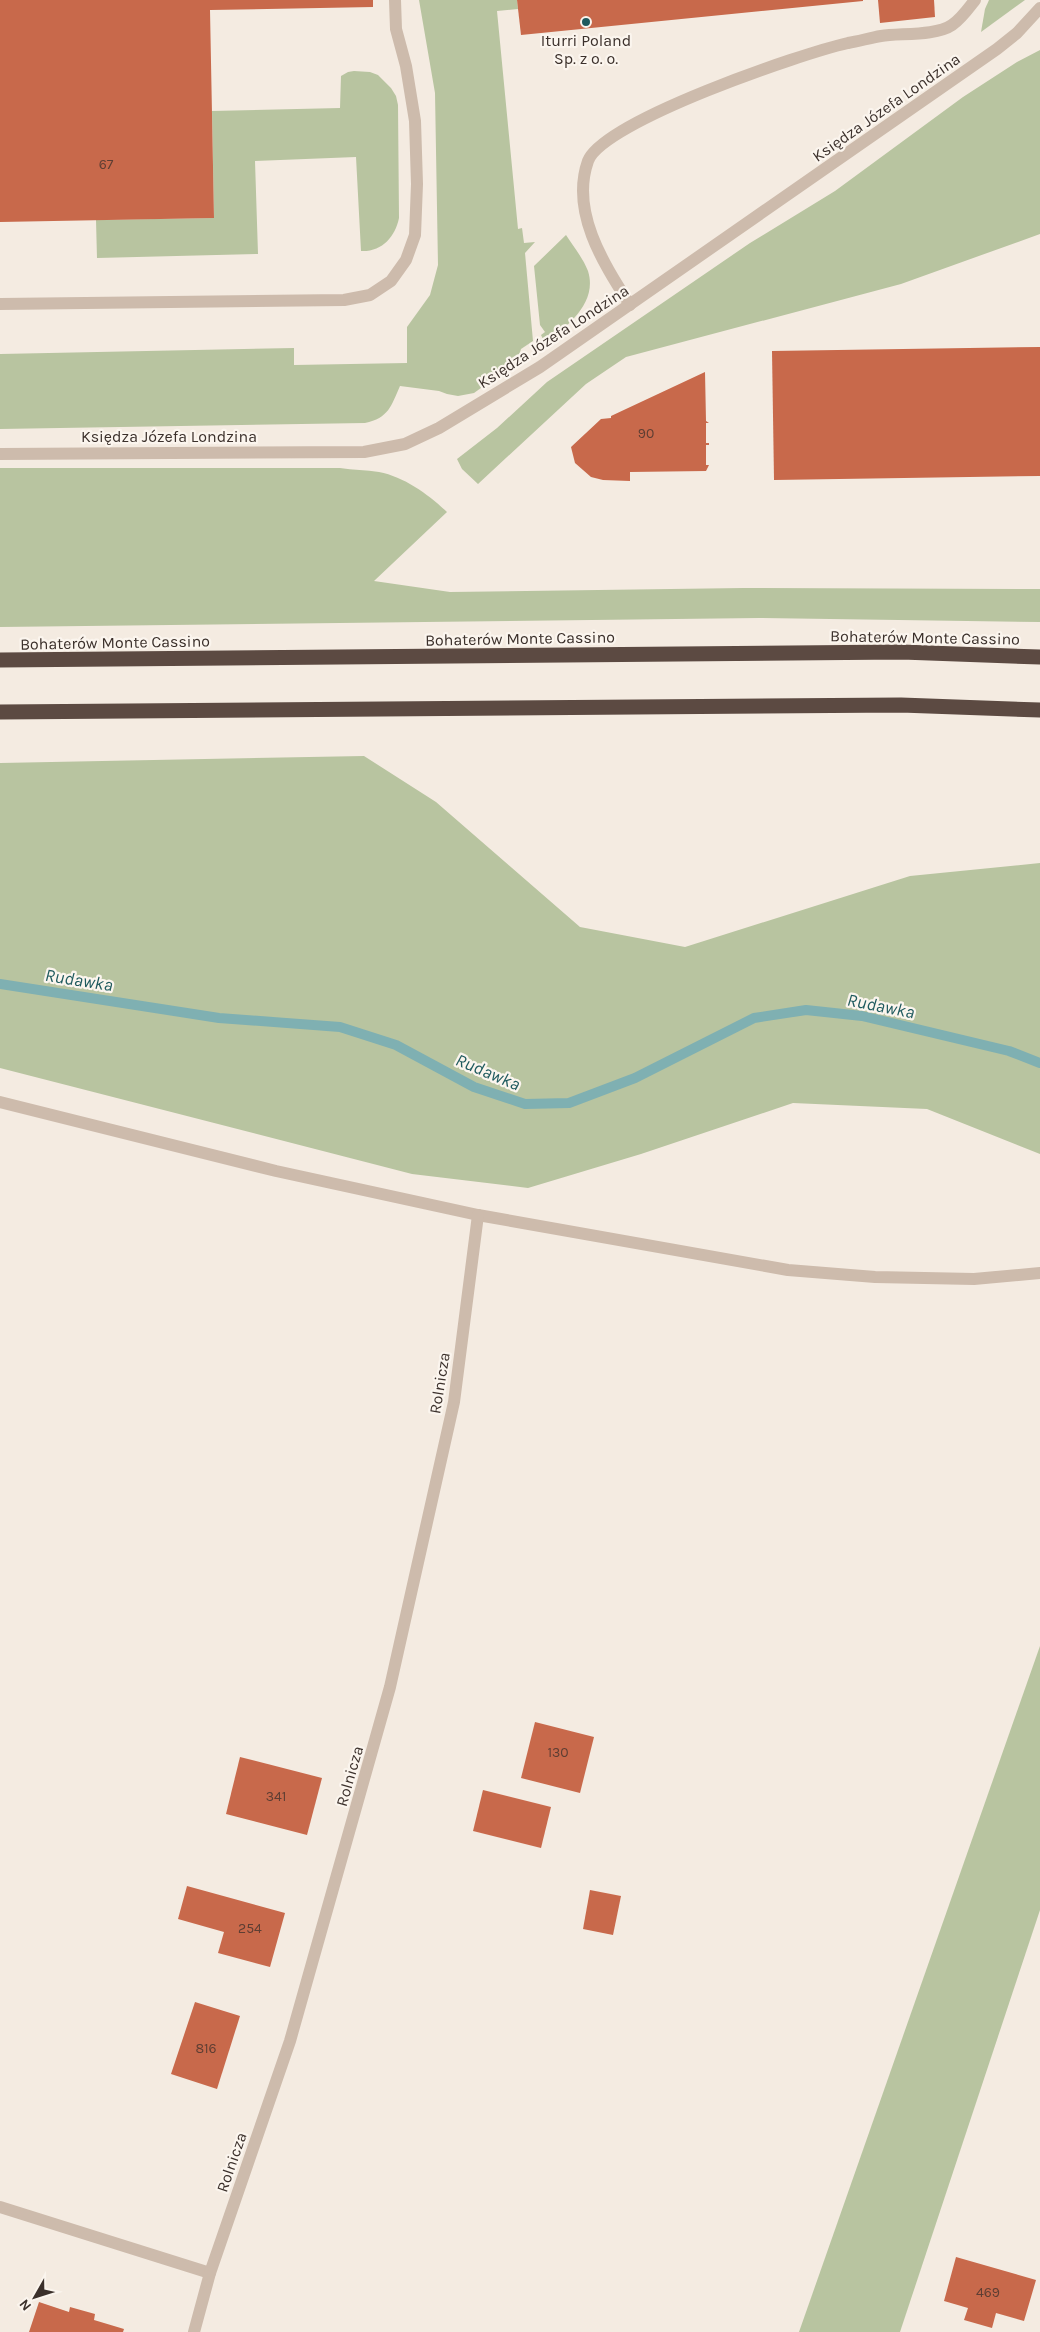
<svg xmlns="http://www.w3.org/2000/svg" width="1040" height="2332" font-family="Karla,sans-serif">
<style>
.green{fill:#b8c4a0}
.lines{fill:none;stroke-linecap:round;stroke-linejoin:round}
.stream{stroke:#7fb0b2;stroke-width:10}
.building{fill:#c8694b}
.minor{stroke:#cdbbac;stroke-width:12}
.highway{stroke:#5c4a42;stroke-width:15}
.poi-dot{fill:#1f5a5e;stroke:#fbf5ee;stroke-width:2}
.labels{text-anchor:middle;stroke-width:4.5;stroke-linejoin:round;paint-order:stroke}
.number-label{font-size:14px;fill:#5e3e33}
.poi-label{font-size:16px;fill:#3b302b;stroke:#fbf5ee}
.street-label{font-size:16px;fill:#3b302b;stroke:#fbf5ee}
.water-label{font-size:18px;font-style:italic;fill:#1f5a5e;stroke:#fbf5ee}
</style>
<rect width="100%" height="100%" fill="#f4ebe1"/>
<!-- green -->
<g class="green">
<path d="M419 0H517L518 9 497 11 518 229 522 228 524 243 535 242 525 253 533 341 521 349 517 362 474 393 458 396 447 394 439 391 400 386C391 406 389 418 365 423L0 429V354L294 348V365L407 363V327L430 295 438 265 435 93Z"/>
<polygon points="989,0 1025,0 981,32 985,9"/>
<polygon points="1040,50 1040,234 901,284 626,357 586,384 478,484 462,469 457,459 497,428 547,382 750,243 835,191 963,97 1017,62"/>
<path d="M354 71 370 72 378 75 391 88 396 96 398 105 399 218C395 237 382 252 361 251L356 157 255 161 258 254 97 258 96 220 214 218 212 111 340 108 341 76 348 72Z"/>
<path d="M566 235C573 246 583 258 588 271 598 303 567 327 545 343L541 335 545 332 540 325 534 266Z"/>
<path d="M0 468H340C353 470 366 470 379 472 405 477 429 495 447 512L374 581 450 592 743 588 1040 589V622L759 618 0 627Z"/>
<polygon points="364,756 436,802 580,927 685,947 910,876 1040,863 1040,1154 927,1109 793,1103 641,1154 528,1188 412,1174 0,1068 0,763"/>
<polygon points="1040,1646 1040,1910 900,2332 799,2332"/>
</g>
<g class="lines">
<!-- stream -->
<polyline class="stream" points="0,984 219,1018 340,1027 396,1045 474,1087 525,1104 569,1103 635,1078 754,1018 806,1010 862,1016 1009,1051 1040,1063"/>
</g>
<!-- building -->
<g class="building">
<polygon points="0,0 373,0 373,7 210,10 214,218 0,222"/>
<polygon points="517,0 863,0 863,1 521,35"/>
<polygon points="878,0 934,0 935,17 880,23"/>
<polygon points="1040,347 1040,476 774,480 772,351"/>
<polygon points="705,372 706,421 709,423 706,423 706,443 709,443 709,445 706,445 706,465 709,465 706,471 630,472 630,481 603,480 591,477 575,463 571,447 601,419 611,418 611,416"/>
<polygon points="535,1722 594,1737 580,1793 521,1778"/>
<polygon points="240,1757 322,1778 307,1835 226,1814"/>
<polygon points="483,1790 551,1807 541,1848 473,1831"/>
<polygon points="187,1886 285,1913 270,1967 218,1953 224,1932 178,1919"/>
<polygon points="590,1890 621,1896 613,1935 583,1929"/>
<polygon points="195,2002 240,2016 217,2089 171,2074"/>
<polygon points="956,2257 1036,2280 1024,2321 996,2313 992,2328 964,2320 968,2308 944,2301"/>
<polygon points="39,2302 69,2312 70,2307 95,2314 94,2320 124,2329 123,2332 29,2332"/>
</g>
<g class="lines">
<!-- minor -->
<g class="minor">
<polyline points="0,304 344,300 370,295 391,281 406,260 415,235 417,184 415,121 406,66 396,29 395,0"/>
<path d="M630 305C604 264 570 212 588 161 603 121 803 53 848 43 859 41 870 38 881 36 900 33 936 36 952 25 961 19 968 9 975 0"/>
<polyline points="0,454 364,452 405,444 439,428 540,367 997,49 1017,33 1040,8"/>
<polyline points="0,1102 276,1171 478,1215 788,1270 875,1277 974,1279 1040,1273"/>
<polyline points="0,2207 210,2273"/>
<polyline points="194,2332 210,2273 290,2041 390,1687 454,1402 478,1215"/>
</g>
<!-- highway -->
<g class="highway">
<polyline points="0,660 902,652 1040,657"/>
<polyline points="0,712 901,705 1040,710"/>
</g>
</g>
<!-- markers -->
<circle class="poi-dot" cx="586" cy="22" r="5"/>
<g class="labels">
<!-- number labels -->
<g class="number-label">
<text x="106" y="169">67</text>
<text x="646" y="438">90</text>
<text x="558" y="1757">130</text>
<text x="276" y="1801">341</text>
<text x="250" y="1933">254</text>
<text x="206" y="2053">816</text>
<text x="988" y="2297">469</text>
</g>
<!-- poi labels -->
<g class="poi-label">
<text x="586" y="46">Iturri Poland<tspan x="586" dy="18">Sp. z o. o.</tspan></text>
</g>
<!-- street labels -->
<g class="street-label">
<text transform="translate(886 107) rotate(-35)" y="6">Księdza Józefa Londzina</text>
<text transform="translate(553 336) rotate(-33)" y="6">Księdza Józefa Londzina</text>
<text x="169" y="442">Księdza Józefa Londzina</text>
<text transform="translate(925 637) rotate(1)" y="6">Bohaterów Monte Cassino</text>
<text transform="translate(520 638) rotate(-1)" y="6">Bohaterów Monte Cassino</text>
<text transform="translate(115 642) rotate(-1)" y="6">Bohaterów Monte Cassino</text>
<text transform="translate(439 1383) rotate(-81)" y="6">Rolnicza</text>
<text transform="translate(349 1776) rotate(-74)" y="6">Rolnicza</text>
<text transform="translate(231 2162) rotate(-71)" y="6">Rolnicza</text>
</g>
<!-- water labels -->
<g class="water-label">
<text transform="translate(79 980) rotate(9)" y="6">Rudawka</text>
<text transform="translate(881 1006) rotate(11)" y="6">Rudawka</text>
<text transform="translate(488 1072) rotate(23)" y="6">Rudawka</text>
</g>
</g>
<!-- north arrow -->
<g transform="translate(35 2297) rotate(231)" stroke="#fbf5ee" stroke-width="4" paint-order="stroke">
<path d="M0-4L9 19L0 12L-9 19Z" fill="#3b302b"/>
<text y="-8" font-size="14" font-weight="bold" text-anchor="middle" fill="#3b302b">N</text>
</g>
</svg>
